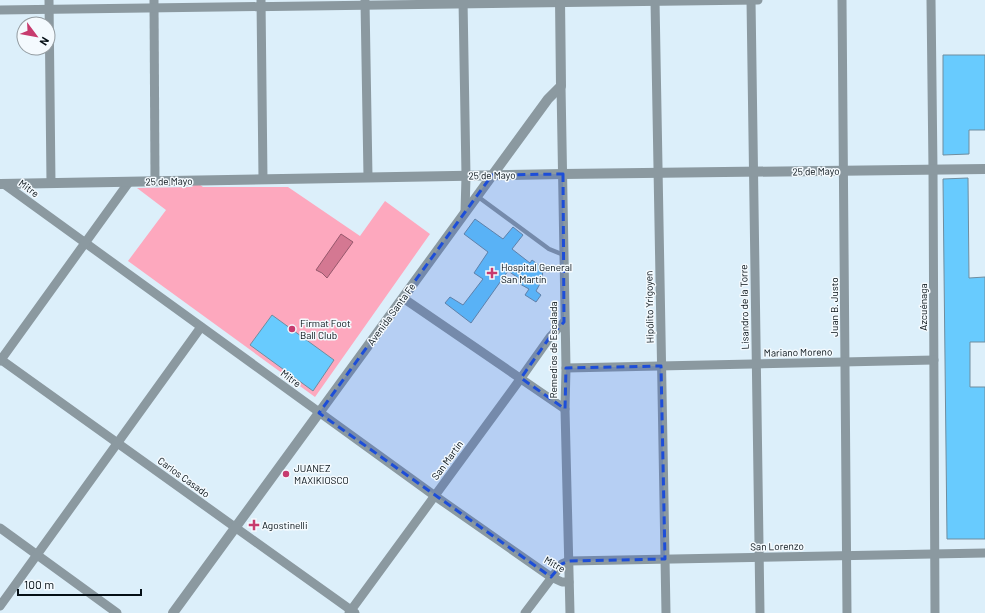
<svg xmlns="http://www.w3.org/2000/svg" width="985" height="613" font-family="Barlow,sans-serif">
<style>
.green{fill:#fda8be}
.water{fill:#d47892;stroke:#96586c}
.building{fill:#68cbfe;stroke:#6f8d9f}
.lines{fill:none;stroke-linecap:round;stroke-linejoin:round}
.service{stroke:#8b99a0;stroke-width:4.5}
.minor{stroke:#8b99a0;stroke-width:9}
.tertiary{stroke:#8b99a0;stroke-width:10}
.marked{fill:#1d4ed8;fill-opacity:0.2;stroke:#1d4ed8;stroke-width:3;stroke-dasharray:8 5;stroke-linejoin:round}
.poi-dot{fill:#c73b6e;stroke:#f4fafe;stroke-width:1.5}
.labels{text-anchor:middle;stroke-width:3;stroke-linejoin:round;paint-order:stroke}
.street-label{font-size:10px;fill:#050f15;stroke:#f4fafe}
.poi-label{font-size:10px;fill:#050f15;stroke:#f4fafe;text-anchor:start}
</style>
<rect width="100%" height="100%" fill="#dceffa"/>
<!-- green -->
<polygon class="green" points="196,182 203,187 288,187 360,236 385,201 430,234 315,397 128,261 166,210 137,188 192,187"/>
<!-- water -->
<polygon class="water" points="341,234 353,242 327,278 322,273 316,270"/>
<!-- building -->
<g class="building">
<polygon points="943,55 985,55 985,130 969,130 969,154 943,155"/>
<polygon points="968,178 969,278 985,277 985,342 970,342 970,387 985,387 985,539 947,539 943,179"/>
<polygon points="475,219 503,239 513,227 523,235 512,249 530,263 532,260 543,268 542,280 536,291 541,295 536,302 525,295 529,289 520,284 523,281 508,271 471,323 445,303 450,297 463,305 483,279 474,273 488,252 464,234"/>
<polygon points="272,315 334,360 313,391 250,345"/>
</g>
<g class="lines">
<!-- service -->
<polyline class="service" points="477,196 549,249 564,255"/>
<!-- minor -->
<g class="minor">
<polyline points="49,0 51,183"/>
<polyline points="154,0 155,181"/>
<polyline points="261,0 263,179"/>
<polyline points="463,0 466,176 465,213"/>
<polyline points="655,0 666,613"/>
<polyline points="751,0 760,613"/>
<polyline points="842,0 847,613"/>
<polyline points="931,0 933,169 935,613"/>
<polyline points="365,1 368,177"/>
<polyline points="0,10 758,0"/>
<polyline points="561,86 566,368 565,409 570,613"/>
<polyline points="4,184 435,496 551,577 562,582 569,582"/>
<polyline points="403,298 565,409"/>
<polyline points="0,359 355,613"/>
<polyline points="0,361 129,182"/>
<polyline points="566,368 934,360"/>
<polyline points="0,528 117,613"/>
<polyline points="0,606 201,327"/>
<polyline points="349,613 521,378 550,337 564,322"/>
<polyline points="525,613 562,564 569,561 985,553"/>
</g>
<!-- tertiary -->
<g class="tertiary">
<polyline points="0,184 563,174 985,169"/>
<polyline points="173,613 548,99 561,86 560,0"/>
</g>
</g>
<!-- marked area -->
<path class="marked" d="M563 174 564 322 550 337 521 378 565 409 566 368 661 366 665 559 569 561 562 564 551 577 319 413 492 175Z"/>
<!-- markers -->
<g class="poi-dot">
<path d="M490 267h4v4h4v4h-4v4h-4v-4h-4v-4h4z"/>
<circle cx="292" cy="329" r="4"/>
<circle cx="286" cy="474" r="4"/>
<path d="M252 519h4v4h4v4h-4v4h-4v-4h-4v-4h4z"/>
</g>
<g class="labels">
<!-- street labels -->
<g class="street-label">
<text transform="translate(816 171) rotate(-1)" y="4">25 de Mayo</text>
<text transform="translate(492 175) rotate(-1)" y="4">25 de Mayo</text>
<text transform="translate(169 181) rotate(-1)" y="4">25 de Mayo</text>
<text transform="translate(29 188) rotate(36)" y="4">Mitre</text>
<text transform="translate(649 307) rotate(-91)" y="4">Hipólito Yrigoyen</text>
<text transform="translate(744 307) rotate(-91)" y="4">Lisandro de la Torre</text>
<text transform="translate(834 307) rotate(-90)" y="4">Juan B. Justo</text>
<text transform="translate(923 307) rotate(-90)" y="4">Azcuénaga</text>
<text transform="translate(391 314) rotate(-54)" y="4">Avenida Santa Fe</text>
<text transform="translate(553 350) rotate(-90)" y="4">Remedios de Escalada</text>
<text transform="translate(798 352) rotate(-1)" y="4">Mariano Moreno</text>
<text transform="translate(291 378) rotate(36)" y="4">Mitre</text>
<text transform="translate(447 460) rotate(-54)" y="4">San Martín</text>
<text transform="translate(184 477) rotate(36)" y="4">Carlos Casado</text>
<text transform="translate(777 546) rotate(-1)" y="4">San Lorenzo</text>
<text transform="translate(555 564) rotate(30)" y="4">Mitre</text>
</g>
<!-- poi labels -->
<g class="poi-label">
<text x="501" y="271">Hospital General<tspan x="501" dy="12">San Martín</tspan></text>
<text x="300" y="327">Firmat Foot<tspan x="300" dy="12">Ball Club</tspan></text>
<text x="294" y="472">JUANEZ<tspan x="294" dy="12">MAXIKIOSCO</tspan></text>
<text x="262" y="529">Agostinelli</text>
</g>
</g>
<!-- north arrow -->
<g transform="translate(36 36) rotate(122)"><circle r="19" fill="#f4fafe" stroke="#949ca1"/>
<path d="M0-3L7 15L0 10L-7 15Z" fill="#c73b6e"/>
<text y="-6" font-size="11" font-weight="bold" text-anchor="middle" fill="#050f15">N</text>
</g>
<!-- scale -->
<path d="M18 589v6h123v-6" fill="none" stroke="#050f15" stroke-width="2"/>
<text x="24" y="589" font-size="12" fill="#050f15" stroke="#f4fafe" stroke-width="3" paint-order="stroke">100 m</text>
</svg>
